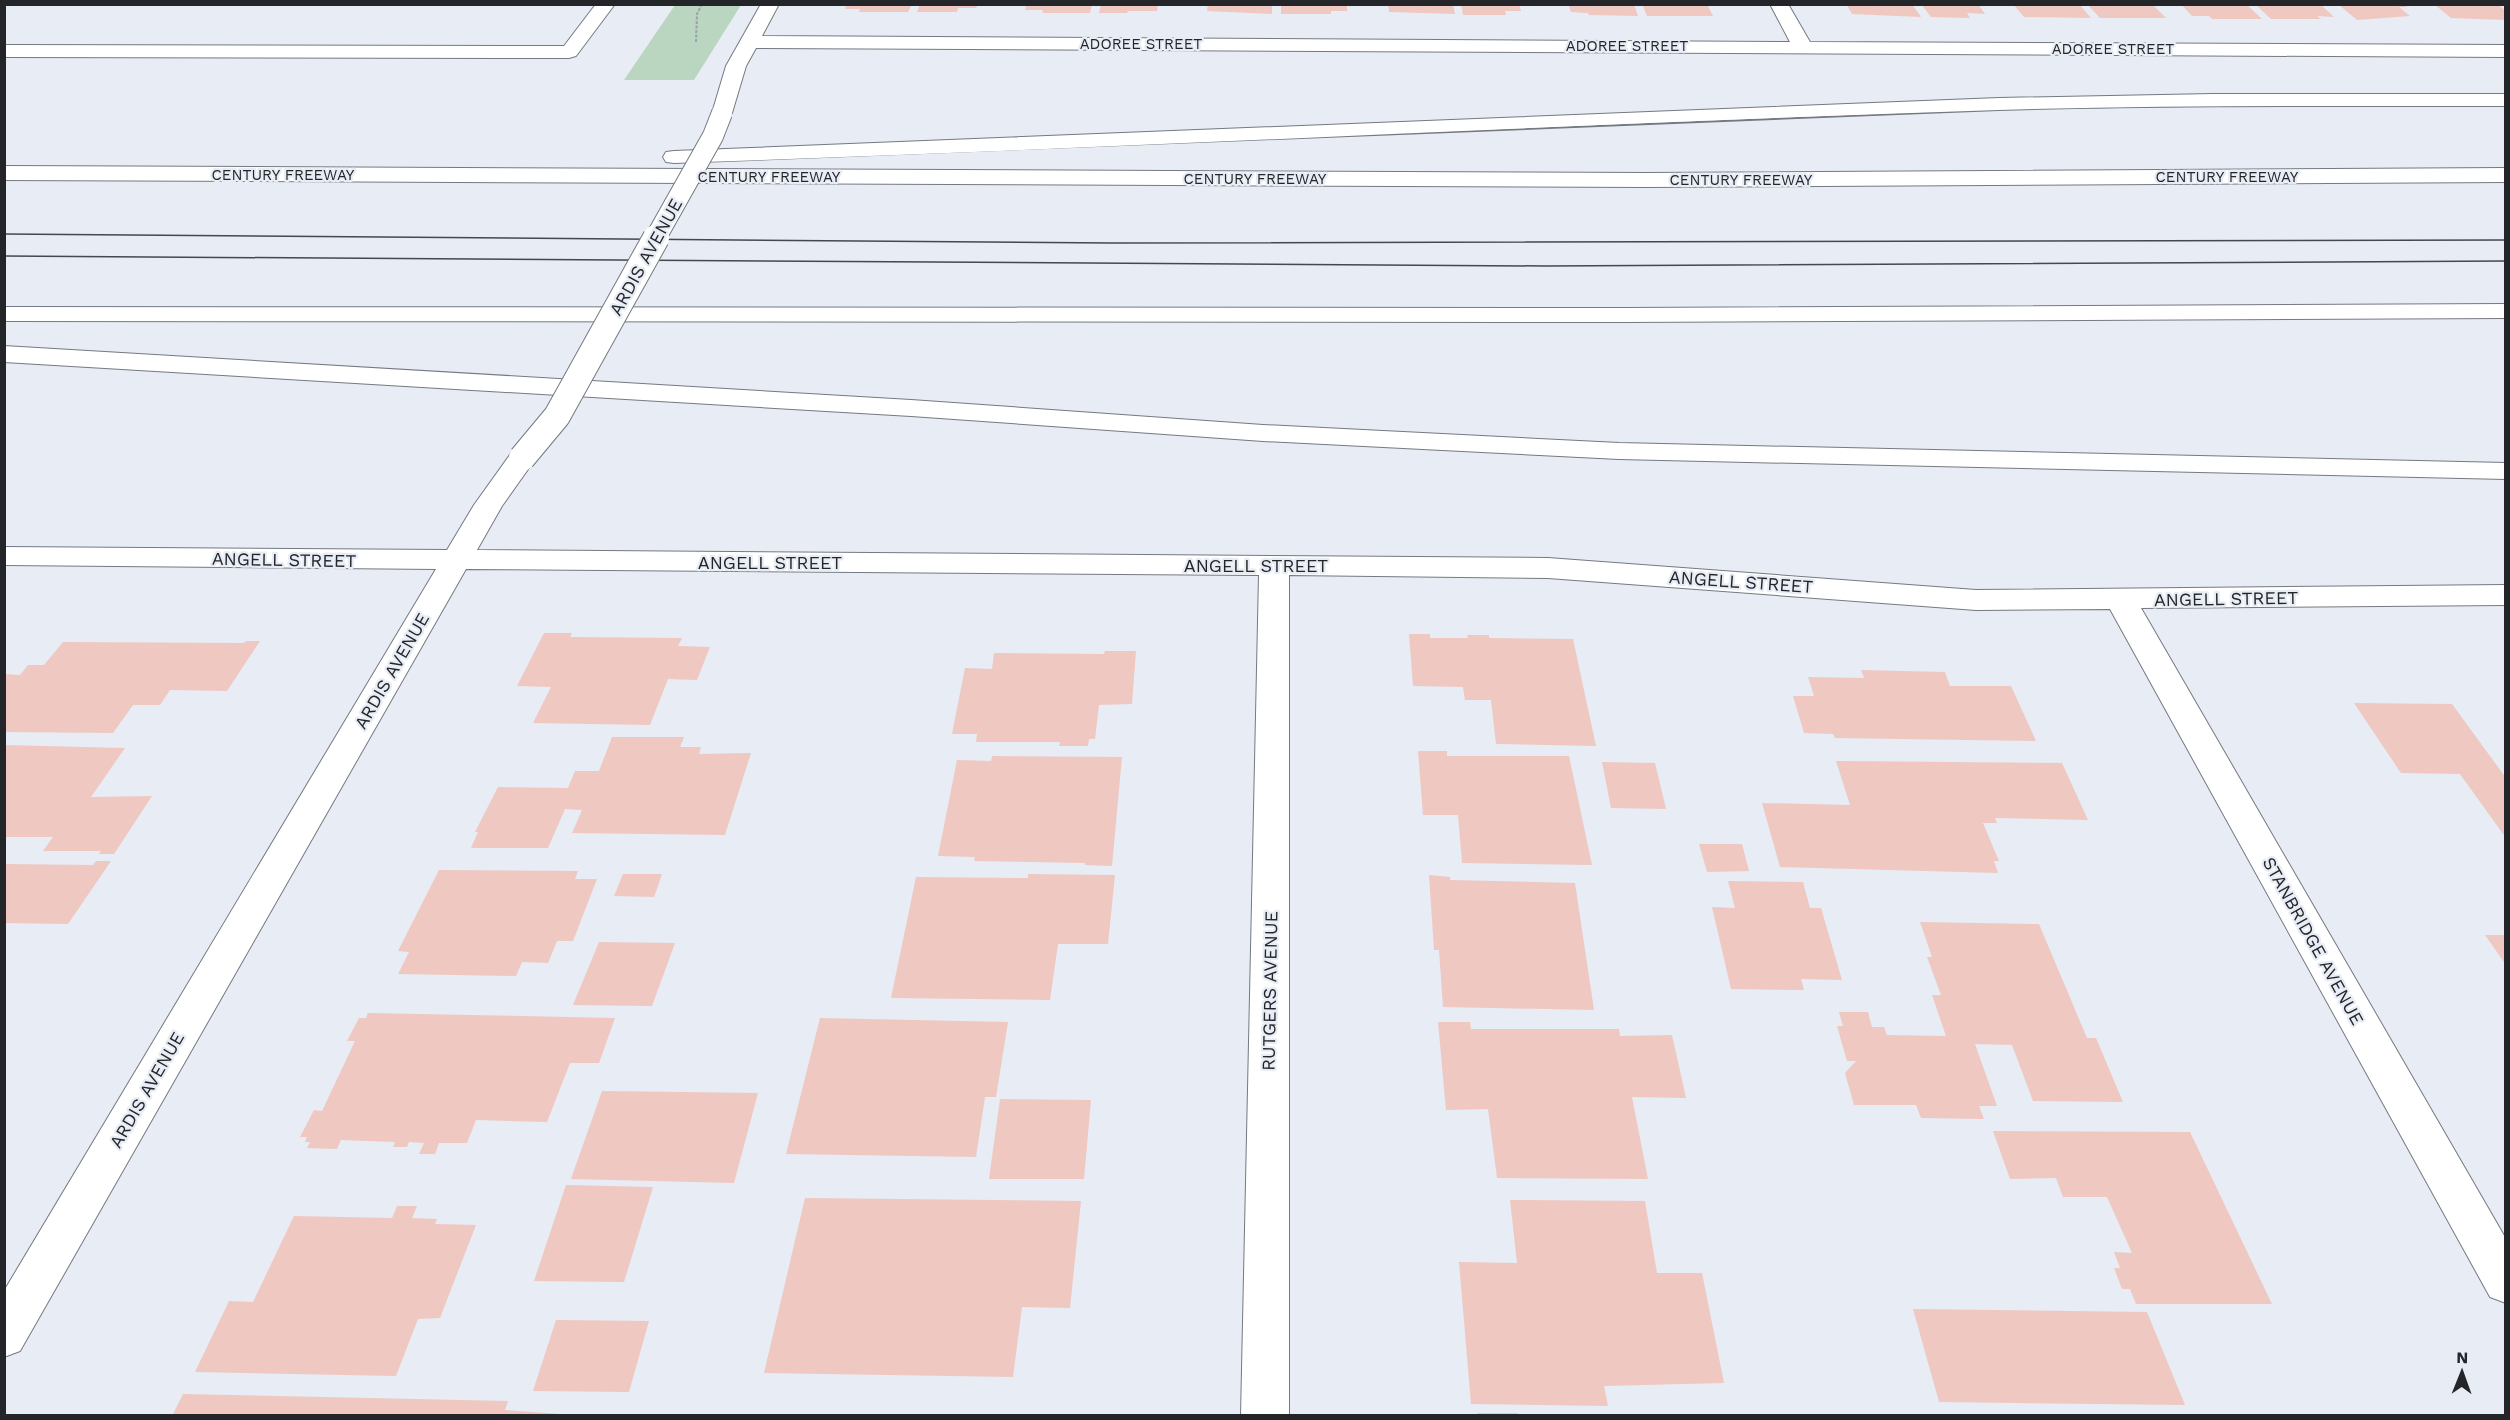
<svg xmlns="http://www.w3.org/2000/svg" width="2510" height="1420" font-family="'Work Sans',sans-serif">
<style>
.green{fill:#bad6c0}
.building{fill:#efc8c1}
.lines{fill:none;stroke-linecap:round;stroke-linejoin:round}
.minor-casing{stroke:#757981;stroke-width:2}
.highway-casing{stroke:#757981;stroke-width:2}
.path{stroke:#9da1a8;stroke-width:2;stroke-dasharray:3 1.5;stroke-linecap:butt}
.minor{fill:#fff;fill-rule:evenodd}
.highway{fill:#fff;fill-rule:evenodd}
.tram{stroke:#45484c;stroke-width:1.5}
.minor-bridge-far1-casing{stroke:#757981;stroke-width:22;stroke-linecap:butt}
.minor-bridge-casing{stroke:#757981;stroke-width:28;stroke-linecap:butt}
.minor-bridge-far1{stroke:#fff;stroke-width:20}
.minor-bridge{stroke:#fff;stroke-width:26}
.labels{text-anchor:middle;stroke-width:4.5;stroke-linejoin:round;paint-order:stroke}
.far-street-label{font-size:15px;fill:#232528;stroke:#e7ecf5}
.street-label{font-size:18px;fill:#232528;stroke:#e7ecf5}
</style>
<rect width="100%" height="100%" fill="#e7ecf5"/>
<!-- green -->
<polygon class="green" points="675,5 741,5 694,80 624,80"/>
<!-- building -->
<g class="building">
<polygon points="847,4 912,4 908,12 859,12 860,9 845,9"/>
<polygon points="920,4 978,4 976,8 958,8 957,12 917,12"/>
<polygon points="1027,4 1092,4 1090,13 1042,13 1043,10 1025,10"/>
<polygon points="1101,4 1158,4 1157,11 1128,11 1127,13 1099,13"/>
<polygon points="1208,4 1272,4 1272,14 1207,11"/>
<polygon points="1281,4 1347,4 1347,11 1331,11 1331,14 1281,14"/>
<polygon points="1388,4 1453,4 1455,14 1389,12"/>
<polygon points="1461,4 1519,4 1521,11 1505,11 1506,15 1463,15"/>
<polygon points="1568,4 1634,4 1638,16 1589,15 1588,13 1571,12"/>
<polygon points="1642,4 1707,4 1713,16 1647,16"/>
<polygon points="1846,4 1912,4 1921,17 1852,14"/>
<polygon points="1921,4 1978,4 1985,14 1967,13 1970,18 1931,17"/>
<polygon points="2013,4 2079,4 2091,18 2024,17"/>
<polygon points="2087,4 2152,4 2166,18 2100,18"/>
<polygon points="2181,4 2246,4 2262,19 2212,19 2209,16 2192,16"/>
<polygon points="2255,4 2320,4 2334,17 2317,16 2321,19 2271,19"/>
<polygon points="2338,4 2403,4 2407,7 2399,7 2410,16 2357,20"/>
<polygon points="2434,4 2497,4 2506,11 2506,20 2451,18"/>
<polygon points="544,633 572,633 570,637 682,638 678,646 710,647 697,680 668,679 650,725 533,723 551,687 517,686"/>
<polygon points="1409,634 1430,634 1430,638 1468,638 1467,635 1489,635 1489,638 1573,639 1596,746 1496,744 1491,700 1465,700 1463,687 1413,686"/>
<polygon points="246,641 260,641 227,691 170,690 160,705 133,705 113,733 4,732 4,674 20,675 28,665 44,665 63,642 244,643"/>
<polygon points="1105,651 1136,651 1132,704 1099,705 1095,739 1089,739 1088,746 1059,746 1060,742 976,742 977,734 952,734 965,668 992,669 994,653 1104,654"/>
<polygon points="1861,670 1945,672 1950,686 2011,686 2036,741 1835,738 1833,734 1804,733 1793,696 1814,696 1808,677 1864,678"/>
<polygon points="2354,703 2452,704 2506,778 2506,838 2460,774 2401,773"/>
<polygon points="612,737 684,737 680,747 701,747 699,754 751,753 725,835 572,833 582,810 565,809 548,848 471,848 478,832 475,832 498,787 568,788 575,771 599,771"/>
<polygon points="4,745 125,748 91,797 152,796 114,854 99,854 101,851 43,851 53,837 4,837"/>
<polygon points="1418,751 1447,751 1447,756 1569,756 1592,865 1462,863 1458,815 1423,815"/>
<polygon points="992,756 1122,757 1112,866 1085,865 1085,863 974,861 975,857 938,856 957,760 991,761"/>
<polygon points="1836,761 2062,763 2088,820 1995,818 1997,823 1983,823 1999,861 1994,861 1998,873 1780,867 1762,803 1850,805"/>
<polygon points="1602,762 1655,763 1666,809 1611,808"/>
<polygon points="1699,844 1742,844 1749,871 1707,872"/>
<polygon points="96,861 111,861 68,924 4,923 4,864 93,865"/>
<polygon points="439,870 578,871 575,879 597,879 573,941 557,941 548,963 522,962 516,976 398,974 409,952 398,951"/>
<polygon points="623,874 662,874 654,897 614,896"/>
<polygon points="1028,874 1115,875 1108,944 1058,944 1050,1000 891,998 916,877 1028,878"/>
<polygon points="1429,875 1450,877 1450,880 1575,883 1594,1010 1443,1007 1439,950 1434,950"/>
<polygon points="1728,881 1803,882 1810,908 1821,908 1842,980 1801,979 1804,990 1731,989 1712,907 1735,908"/>
<polygon points="1920,922 2039,924 2087,1038 2096,1038 2123,1102 2033,1101 2012,1045 1975,1044 1997,1106 1979,1106 1984,1119 1921,1118 1916,1105 1854,1105 1845,1073 1856,1061 1847,1061 1837,1026 1843,1026 1839,1012 1868,1012 1872,1027 1884,1027 1887,1035 1946,1036 1932,995 1941,995 1927,957 1932,957"/>
<polygon points="2485,935 2506,935 2506,965"/>
<polygon points="599,942 675,943 652,1006 573,1005"/>
<polygon points="368,1013 615,1018 599,1063 570,1063 547,1122 476,1120 467,1143 439,1143 435,1154 419,1154 424,1143 409,1142 407,1147 393,1147 395,1142 341,1140 337,1149 307,1148 310,1142 305,1142 307,1137 300,1137 314,1110 322,1111 355,1041 347,1041 359,1018 366,1018"/>
<polygon points="820,1018 1008,1022 996,1097 985,1097 976,1157 786,1154"/>
<polygon points="1438,1022 1470,1022 1471,1029 1619,1029 1620,1036 1672,1035 1686,1098 1632,1097 1648,1179 1497,1178 1488,1109 1446,1110"/>
<polygon points="602,1091 758,1093 734,1183 571,1179"/>
<polygon points="1000,1099 1091,1100 1084,1179 989,1179"/>
<polygon points="1993,1131 2190,1132 2272,1304 2136,1304 2130,1289 2122,1289 2114,1268 2120,1268 2114,1252 2132,1253 2107,1197 2063,1197 2056,1178 2010,1179"/>
<polygon points="566,1185 653,1187 624,1282 534,1281"/>
<polygon points="805,1198 1081,1201 1070,1308 1022,1307 1013,1377 764,1373"/>
<polygon points="1510,1200 1645,1201 1657,1273 1702,1273 1724,1383 1604,1386 1608,1406 1471,1404 1459,1262 1517,1263"/>
<polygon points="397,1206 417,1206 412,1218 437,1219 435,1224 476,1225 440,1318 418,1319 396,1376 195,1372 229,1301 253,1302 294,1216 392,1218"/>
<polygon points="1913,1309 2147,1312 2185,1405 1939,1402"/>
<polygon points="556,1320 649,1321 629,1392 533,1391"/>
<polygon points="183,1394 508,1401 505,1410 589,1416 172,1416"/>
<rect x="1477" y="1413" width="41" height="3"/>
</g>
<g class="lines">
<!-- minor casing -->
<g class="minor-casing">
<g id="minor">
<polygon points="596,4 615,4 576,56 569,58 4,57 4,45 564,46"/>
<polygon points="761,4 779,4 762,36 1790,42 1770,4 1788,4 1810,42 2506,45 2506,57 756,48 746,66 732,113 729,117 715,117 712,113 726,66"/>
<polygon points="522,450 532,452 536,458 502,506 477,550 1548,558 1976,590 2506,585 2506,605 2141,608 2506,1239 2506,1303 2490,1297 2110,609 1976,610 1548,578 1289,575 1289,1416 1241,1416 1259,575 466,569 20,1351 4,1357 4,1291 436,569 4,565 4,547 447,550 474,505 512,452"/>
</g>
</g>
<!-- highway casing -->
<g class="highway-casing">
<g id="highway">
<path d="M2213 94H2506V106C2337 106 2168 105 1999 110 1557 124 1116 149 674 163L666 162 663 157 666 152 674 151 1999 98Z"/>
<polygon points="4,166 1647,173 2506,168 2506,182 1647,187 4,180"/>
<polygon points="2506,304 2506,318 1625,322 4,321 4,307 1625,308"/>
<polygon points="4,346 911,400 1263,425 1619,443 2506,463 2506,479 1619,459 1263,441 911,416 4,362"/>
</g>
</g>
<!-- path -->
<polyline class="path" points="696,42 697,14 702,4"/>
<!-- minor -->
<use href="#minor" class="minor"/>
<!-- highway -->
<use href="#highway" class="highway"/>
<!-- tram -->
<g class="tram">
<polyline points="4,234 1111,243 2506,240"/>
<polyline points="4,256 1545,266 2506,261"/>
</g>
<!-- minor-bridge-far1 casing -->
<g class="minor-bridge-far1-casing">
<polyline id="minor-bridge-far1" points="655,239 713,136 722,113"/>
</g>
<!-- minor-bridge casing -->
<g class="minor-bridge-casing">
<polyline id="minor-bridge" points="522,458 557,416 656,238"/>
</g>
<!-- minor-bridge-far1 -->
<use href="#minor-bridge-far1" class="minor-bridge-far1"/>
<!-- minor-bridge -->
<use href="#minor-bridge" class="minor-bridge"/>
</g>
<g class="labels">
<!-- far-street labels -->
<g class="far-street-label">
<text x="1141" y="49">ADOREE STREET</text>
<text x="1627" y="51">ADOREE STREET</text>
<text x="2113" y="54">ADOREE STREET</text>
<text x="283" y="180">CENTURY FREEWAY</text>
<text x="769" y="182">CENTURY FREEWAY</text>
<text x="2227" y="182">CENTURY FREEWAY</text>
<text x="1255" y="184">CENTURY FREEWAY</text>
<text x="1741" y="185">CENTURY FREEWAY</text>
</g>
<!-- street labels -->
<g class="street-label">
<text transform="translate(646 257) rotate(-61)" y="6">ARDIS AVENUE</text>
<text transform="translate(284 560) rotate(1)" y="6">ANGELL STREET</text>
<text x="770" y="569">ANGELL STREET</text>
<text x="1256" y="572">ANGELL STREET</text>
<text transform="translate(1741 582) rotate(4)" y="6">ANGELL STREET</text>
<text transform="translate(2226 599) rotate(-1)" y="6">ANGELL STREET</text>
<text transform="translate(392 671) rotate(-60)" y="6">ARDIS AVENUE</text>
<text transform="translate(2313 941) rotate(61)" y="6">STANBRIDGE AVENUE</text>
<text transform="translate(1270 991) rotate(-89)" y="6">RUTGERS AVENUE</text>
<text transform="translate(147 1090) rotate(-60)" y="6">ARDIS AVENUE</text>
</g>
</g>
<!-- border -->
<rect width="2510" height="1420" fill="none" stroke="#232528" stroke-width="12"/>
<!-- north arrow -->
<g transform="translate(2462 1372) rotate(1)" stroke="#e7ecf5" stroke-width="4.5" paint-order="stroke">
<path d="M0-4.5L10 22L0 15L-10 22Z" fill="#232528"/>
<text y="-9" font-size="16" font-weight="bold" text-anchor="middle" fill="#232528">N</text>
</g>
</svg>
